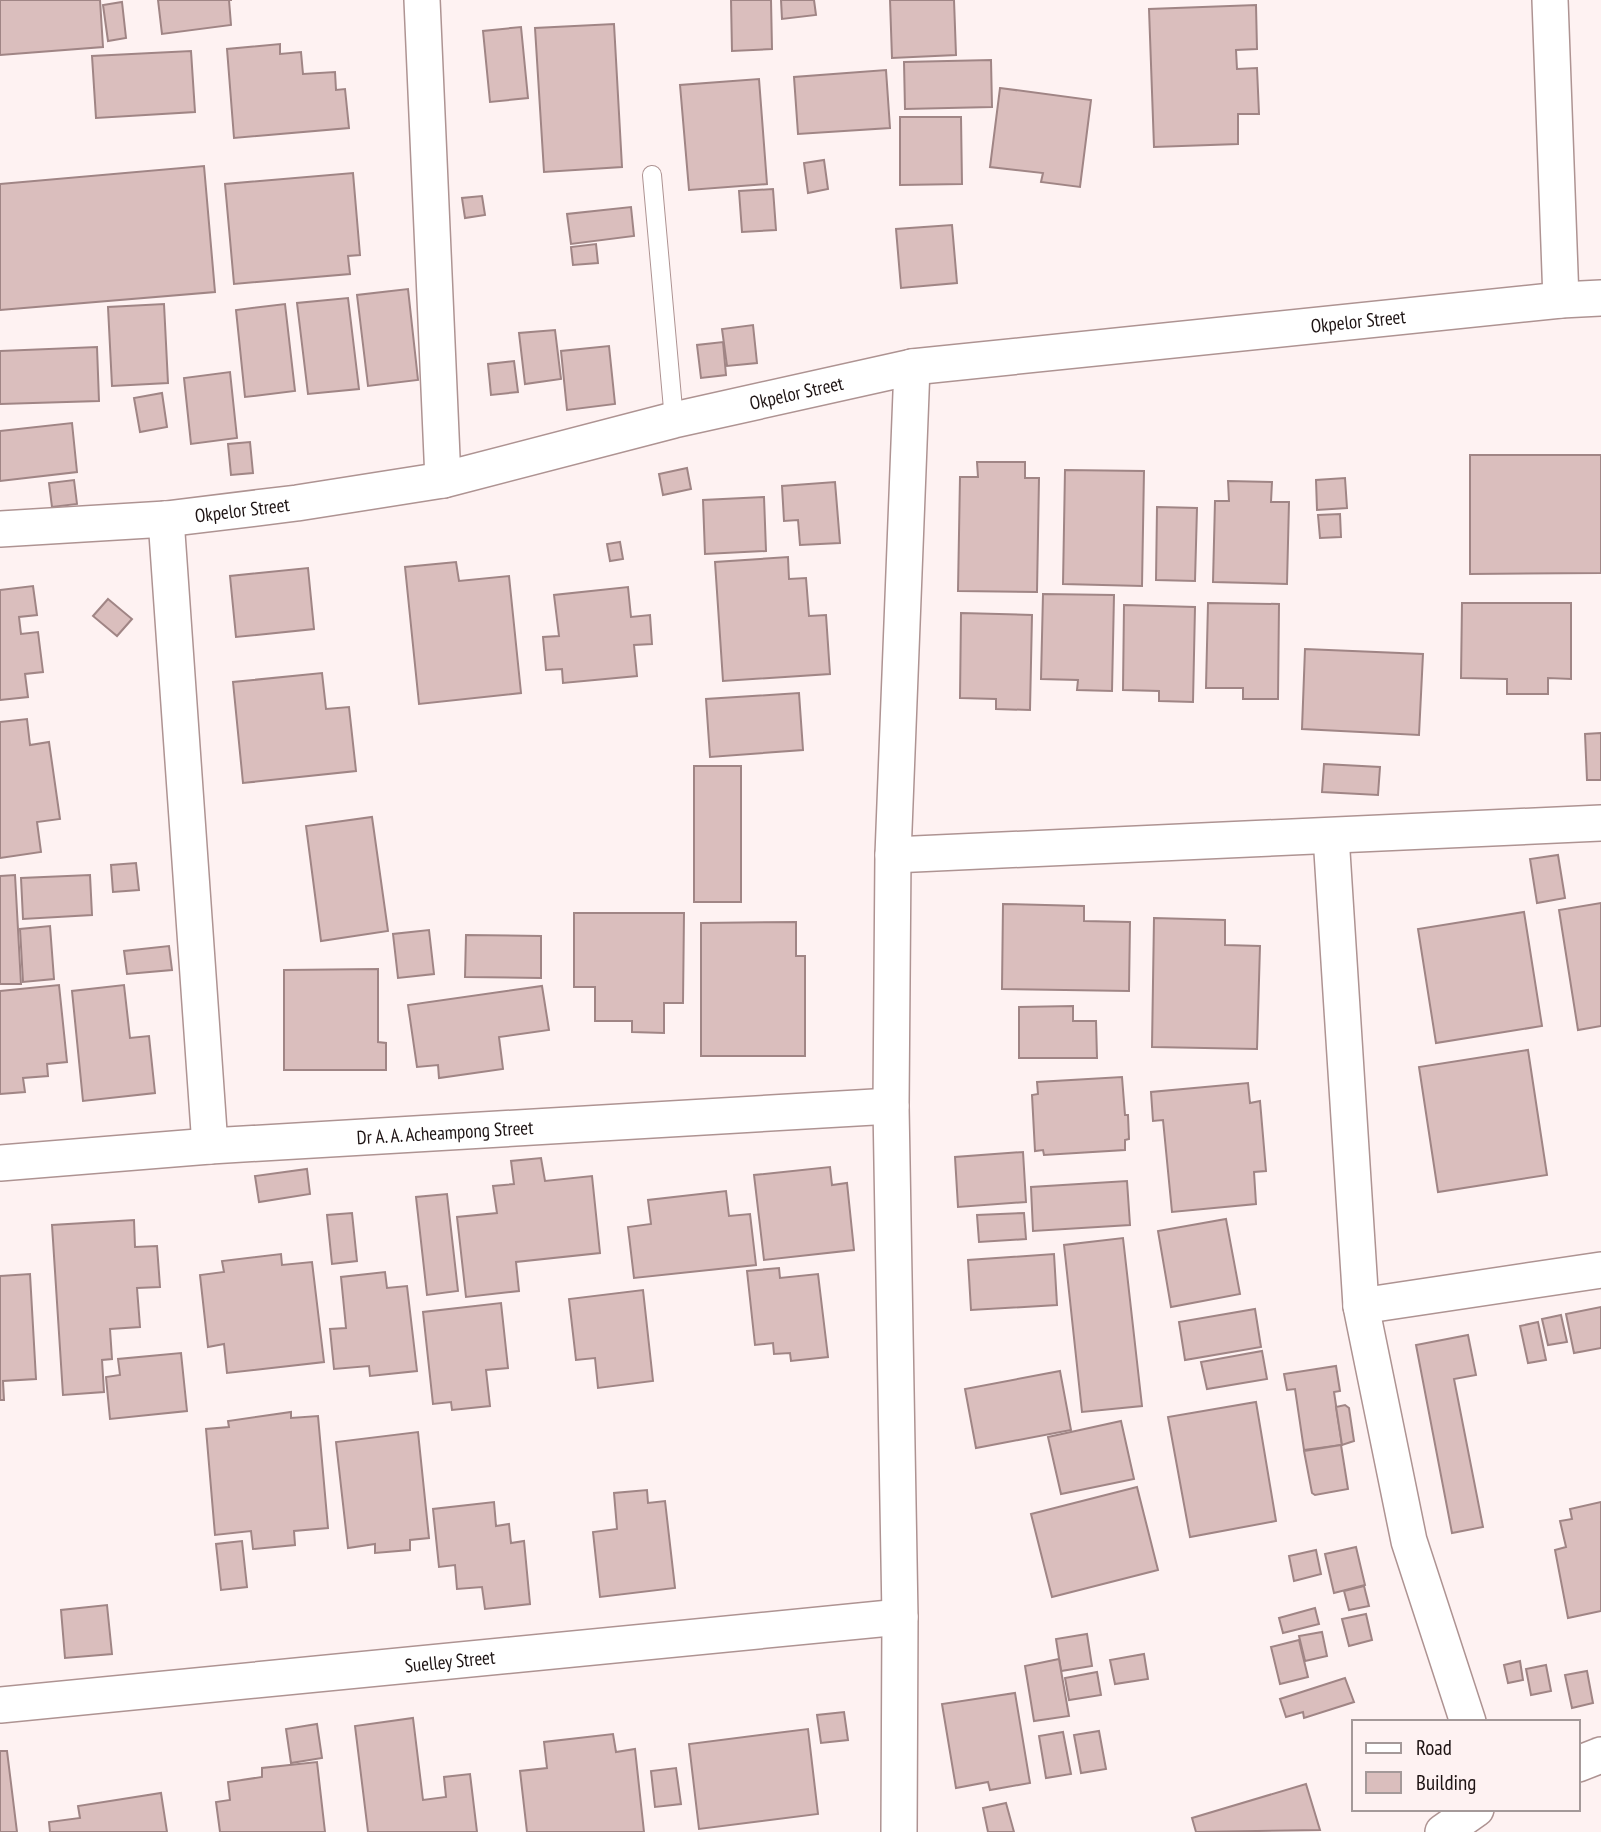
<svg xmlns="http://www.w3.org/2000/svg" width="1601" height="1832" font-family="'PT Sans Narrow',sans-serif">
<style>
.building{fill:#dabebd;stroke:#a08585;stroke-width:2}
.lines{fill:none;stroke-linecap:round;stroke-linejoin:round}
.lane-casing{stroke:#ae9392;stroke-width:20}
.street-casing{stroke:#ae9392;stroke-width:38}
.lane{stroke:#fff;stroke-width:18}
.street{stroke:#fff;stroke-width:35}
.labels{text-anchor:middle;stroke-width:5;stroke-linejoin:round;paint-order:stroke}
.street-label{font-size:19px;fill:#1e1414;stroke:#fef2f2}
</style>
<rect width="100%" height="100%" fill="#fef2f2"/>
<!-- building -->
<g class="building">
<polygon points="0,0 100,0 103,47 0,55"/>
<polygon points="158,0 232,0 229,0 231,25 162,34"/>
<polygon points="731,0 771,0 772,49 732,51"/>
<polygon points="781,0 814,0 816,15 782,19"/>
<polygon points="890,0 954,0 956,55 892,58"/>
<polygon points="122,2 126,38 108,41 103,5"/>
<polygon points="1256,5 1257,49 1236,50 1237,69 1257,68 1259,114 1238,114 1238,144 1154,147 1149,9"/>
<polygon points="614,24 622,167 544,172 535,28"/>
<polygon points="521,27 528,98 490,102 483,31"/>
<polygon points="280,44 280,54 301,52 303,74 335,72 336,90 345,89 349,128 234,138 227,49"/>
<polygon points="191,51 195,112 96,118 92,56"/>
<polygon points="991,60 992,107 905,109 904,62"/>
<polygon points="886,70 890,128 798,134 794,77"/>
<polygon points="759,79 767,184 689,190 680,85"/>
<polygon points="1000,88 1091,100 1080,187 1041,182 1043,173 990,167"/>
<polygon points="900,117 961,117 962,184 900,185"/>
<polygon points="824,160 828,189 808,193 804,163"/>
<polygon points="204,166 215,292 0,310 0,184"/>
<polygon points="353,173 360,255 348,256 350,274 234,284 225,184"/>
<polygon points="773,189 776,230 742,232 739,191"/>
<polygon points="482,196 485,215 465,218 462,198"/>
<polygon points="631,207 634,236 571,244 567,214"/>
<polygon points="952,225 957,283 901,288 896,229"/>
<polygon points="596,244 598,263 573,265 571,247"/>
<polygon points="408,289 418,380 368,386 357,295"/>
<polygon points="348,298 359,389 308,394 297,303"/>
<polygon points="164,304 168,383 112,386 108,307"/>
<polygon points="285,304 295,391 245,397 236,310"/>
<polygon points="753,325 757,363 727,366 722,329"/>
<polygon points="555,330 561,379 525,384 519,333"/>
<polygon points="723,342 726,375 701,378 697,345"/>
<polygon points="609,346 615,404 567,410 561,351"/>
<polygon points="97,347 99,401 0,404 0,351"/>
<polygon points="514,361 518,392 491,395 488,364"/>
<polygon points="230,372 237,438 191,444 184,378"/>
<polygon points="162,393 167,427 140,432 134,398"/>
<polygon points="72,423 77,472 0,481 0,431"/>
<polygon points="250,442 253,473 231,475 228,444"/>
<polygon points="1470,455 1601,455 1601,573 1470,574"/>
<polygon points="977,462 1025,462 1025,478 1039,478 1037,592 958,591 960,477 978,477"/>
<polygon points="687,468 691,489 663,495 659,474"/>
<polygon points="1065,470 1144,471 1142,586 1063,584"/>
<polygon points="1345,478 1347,508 1317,510 1316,480"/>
<polygon points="74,480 77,504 52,507 49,483"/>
<polygon points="1228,481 1272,482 1271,502 1289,502 1287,584 1213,582 1215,501 1229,501"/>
<polygon points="835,482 840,543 800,545 798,520 784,521 782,486"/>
<polygon points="764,497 766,551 705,554 703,500"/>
<polygon points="1157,507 1197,508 1195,581 1156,580"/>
<polygon points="1340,514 1341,537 1320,538 1318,515"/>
<polygon points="620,542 623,559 610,561 607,544"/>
<polygon points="788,557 789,579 806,578 809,616 826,615 830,674 723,681 715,562"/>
<polygon points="456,562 459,581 509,576 521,693 419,704 405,567"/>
<polygon points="308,568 314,629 236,637 230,576"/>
<polygon points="33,586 37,615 19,617 21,634 38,632 43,672 25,674 28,697 0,700 0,590"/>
<polygon points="628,587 631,617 650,615 652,644 634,645 637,676 563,683 562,669 546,670 543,637 559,636 554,595"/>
<polygon points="1043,594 1114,595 1112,691 1077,690 1078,680 1041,679"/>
<polygon points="108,599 132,619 117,636 93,616"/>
<polygon points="1208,603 1279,604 1278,699 1243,699 1243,688 1206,688"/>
<polygon points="1462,603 1571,603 1571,679 1548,678 1548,694 1507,694 1507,679 1461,678"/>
<polygon points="1124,605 1195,607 1193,702 1159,701 1159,691 1123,690"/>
<polygon points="961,613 1032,615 1030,710 996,709 996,699 960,698"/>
<polygon points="1305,649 1423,654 1419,735 1302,729"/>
<polygon points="322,673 326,709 349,707 356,771 243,783 233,682"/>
<polygon points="799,693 803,750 710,757 706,699"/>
<polygon points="27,719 30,745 49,742 60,819 37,822 41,852 0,858 0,722"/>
<polygon points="1601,733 1601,780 1587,780 1585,734"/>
<polygon points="1324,764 1380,767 1378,795 1322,792"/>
<rect x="694" y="766" width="47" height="136"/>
<polygon points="372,817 388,931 321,941 306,826"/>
<polygon points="1558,855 1565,898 1537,903 1530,859"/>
<polygon points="136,863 139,890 113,892 111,865"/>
<polygon points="15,875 21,984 0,984 0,876"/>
<polygon points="90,875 92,915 23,919 21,878"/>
<polygon points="1601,903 1601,1026 1578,1030 1559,910"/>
<polygon points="1003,904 1084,906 1084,921 1130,922 1129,991 1002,989"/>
<polygon points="1524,912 1542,1026 1436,1043 1418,929"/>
<polygon points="574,913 684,913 683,1003 664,1003 664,1033 632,1032 632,1021 595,1021 595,987 574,987"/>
<polygon points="1154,918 1225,920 1225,945 1260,946 1257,1049 1152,1047"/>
<polygon points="796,922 796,956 805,956 805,1056 701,1056 701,923"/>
<polygon points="50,926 54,979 23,982 20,929"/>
<polygon points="429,930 434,974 398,978 393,934"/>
<polygon points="466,935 541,936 541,978 465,977"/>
<polygon points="169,946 172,970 127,974 124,951"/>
<polygon points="378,969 378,1042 386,1043 386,1070 284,1070 284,970"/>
<polygon points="59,985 67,1062 47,1064 48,1076 23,1078 25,1092 0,1094 0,991"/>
<polygon points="124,985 130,1038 149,1036 155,1093 83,1101 72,991"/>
<polygon points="542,986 549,1030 499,1037 503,1069 439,1078 438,1065 417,1067 408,1005"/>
<polygon points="1073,1006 1073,1021 1096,1021 1097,1058 1019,1058 1019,1007"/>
<polygon points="1528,1050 1547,1175 1438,1192 1419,1067"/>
<polygon points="1122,1077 1125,1115 1128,1115 1129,1139 1125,1140 1125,1150 1044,1155 1043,1150 1035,1151 1032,1095 1038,1094 1037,1082"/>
<polygon points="1248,1083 1250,1103 1260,1101 1266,1171 1254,1172 1256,1204 1172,1212 1163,1120 1153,1121 1151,1092"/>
<polygon points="1023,1152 1026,1202 958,1207 955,1157"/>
<polygon points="541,1158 545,1181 592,1176 600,1253 516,1262 519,1291 466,1297 457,1217 497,1213 493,1186 514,1184 511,1161"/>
<polygon points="830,1167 832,1185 847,1183 854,1250 764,1260 754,1175"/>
<polygon points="307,1169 310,1194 259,1202 255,1176"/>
<polygon points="1127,1181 1130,1225 1033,1231 1031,1187"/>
<polygon points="726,1191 729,1216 750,1214 756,1265 634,1278 628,1227 651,1224 648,1200"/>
<polygon points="447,1194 458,1291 427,1295 416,1197"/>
<polygon points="352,1213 357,1261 332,1264 327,1215"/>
<polygon points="1024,1213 1026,1239 979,1242 977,1215"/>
<polygon points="1226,1219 1240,1294 1171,1307 1158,1231"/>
<polygon points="134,1220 135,1247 157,1246 160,1287 137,1288 140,1327 110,1329 112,1359 102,1360 104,1392 63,1395 52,1225"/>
<polygon points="1123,1238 1142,1406 1082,1412 1064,1245"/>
<polygon points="281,1254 282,1265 312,1262 324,1362 227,1373 224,1344 208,1347 200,1275 224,1272 222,1261"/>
<polygon points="1054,1254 1057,1305 971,1310 968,1260"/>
<polygon points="779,1268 780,1278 818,1274 828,1357 791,1361 790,1353 774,1354 773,1343 755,1345 747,1271"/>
<polygon points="385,1272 387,1288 407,1286 417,1371 370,1376 369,1366 334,1369 330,1329 346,1328 341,1277"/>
<polygon points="30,1274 36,1379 3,1381 4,1400 0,1400 0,1276"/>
<polygon points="643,1290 653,1381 598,1388 595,1358 576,1360 569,1299"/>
<polygon points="501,1303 508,1368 486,1370 490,1406 452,1410 451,1402 433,1404 423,1312"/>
<polygon points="1601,1307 1601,1348 1574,1353 1566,1314"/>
<polygon points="1255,1309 1261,1347 1185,1360 1179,1322"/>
<polygon points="1561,1315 1567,1342 1548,1345 1542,1319"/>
<polygon points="1538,1322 1546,1360 1528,1363 1520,1326"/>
<polygon points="1468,1335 1476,1375 1454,1379 1483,1527 1452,1533 1416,1345"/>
<polygon points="1262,1351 1267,1379 1207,1389 1201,1362"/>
<polygon points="181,1353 187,1411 110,1419 106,1377 120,1375 118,1359"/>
<polygon points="1336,1366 1340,1391 1334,1392 1342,1445 1304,1450 1295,1389 1287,1390 1284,1374"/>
<polygon points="1060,1371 1071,1430 976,1448 965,1389"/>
<polygon points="1256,1402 1276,1521 1190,1537 1168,1417"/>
<polygon points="1345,1405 1349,1408 1354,1441 1342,1445 1336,1407"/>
<polygon points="291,1412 291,1418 318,1416 328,1528 294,1531 295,1545 253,1549 251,1531 215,1535 206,1429 229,1427 228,1421"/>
<polygon points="1121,1421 1134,1479 1061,1494 1048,1437"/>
<polygon points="418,1432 429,1538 410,1540 410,1550 375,1553 375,1544 348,1548 336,1442"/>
<polygon points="1341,1445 1348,1489 1315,1495 1312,1493 1304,1451"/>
<polygon points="1137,1487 1158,1570 1052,1597 1031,1514"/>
<polygon points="647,1490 648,1503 665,1501 675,1588 600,1597 593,1532 617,1529 614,1493"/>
<polygon points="494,1502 496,1526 509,1524 511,1543 524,1541 530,1604 485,1609 482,1587 457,1589 455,1565 439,1567 433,1509"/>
<polygon points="1601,1502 1601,1611 1568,1618 1555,1550 1566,1547 1560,1521 1572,1519 1570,1509"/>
<polygon points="242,1541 247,1587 221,1590 216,1544"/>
<polygon points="1356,1547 1365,1585 1334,1593 1325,1554"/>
<polygon points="1316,1550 1321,1574 1294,1581 1289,1556"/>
<polygon points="1364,1586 1369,1606 1349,1610 1344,1591"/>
<polygon points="107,1605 112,1654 65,1658 61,1610"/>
<polygon points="1315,1608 1319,1624 1283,1633 1279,1618"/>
<polygon points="1366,1614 1372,1640 1349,1646 1342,1619"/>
<polygon points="1322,1632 1327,1656 1305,1661 1299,1636"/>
<polygon points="1087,1634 1092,1666 1061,1671 1056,1639"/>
<polygon points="1299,1640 1308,1677 1280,1684 1271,1647"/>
<polygon points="1144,1654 1148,1679 1115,1684 1110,1660"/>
<polygon points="1059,1659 1069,1716 1034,1721 1025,1666"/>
<polygon points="1520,1661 1523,1680 1508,1683 1504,1665"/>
<polygon points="1546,1665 1551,1691 1531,1695 1526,1669"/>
<polygon points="1587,1671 1593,1703 1572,1708 1565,1675"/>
<polygon points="1097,1672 1101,1695 1069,1700 1065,1678"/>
<polygon points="1345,1678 1354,1702 1304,1718 1303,1712 1286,1717 1280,1699"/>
<polygon points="1015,1693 1030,1783 990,1790 988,1782 956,1788 942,1704"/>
<polygon points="844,1712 848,1740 821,1743 817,1715"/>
<polygon points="413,1718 423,1800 446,1797 444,1777 470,1774 477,1832 368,1832 355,1726"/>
<polygon points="317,1724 322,1758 291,1763 286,1729"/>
<polygon points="808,1729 818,1814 699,1829 689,1744"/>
<polygon points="1099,1731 1106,1769 1081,1773 1074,1735"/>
<polygon points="1063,1732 1071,1774 1046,1778 1039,1736"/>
<polygon points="613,1734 616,1752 635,1749 644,1832 527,1832 520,1771 547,1768 544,1742"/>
<polygon points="0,1751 7,1751 17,1832 0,1832"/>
<polygon points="317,1762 325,1832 220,1832 216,1802 230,1800 228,1782 262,1777 262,1768"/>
<polygon points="676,1768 681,1804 655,1807 651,1771"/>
<polygon points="1306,1784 1320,1830 1196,1832 1192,1818"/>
<polygon points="161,1793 167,1832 50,1832 49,1822 80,1818 78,1806"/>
<polygon points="1006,1803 1014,1832 988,1832 983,1808"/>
</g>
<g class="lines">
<!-- lane casing -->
<g class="lane-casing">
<polyline id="lane" points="652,175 674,420"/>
</g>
<!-- street casing -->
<g class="street-casing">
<g id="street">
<polyline points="422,0 443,480"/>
<polyline points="1550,0 1561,300"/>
<polyline points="166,519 210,1146"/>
<path id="s1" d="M0 529 166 519 297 503 443 480 674 420 912 367 1561 300 1601 298"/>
<polyline points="1331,836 1361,1306 1409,1541 1468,1722"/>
<polyline points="893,855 1601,823"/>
<path id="s2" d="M0 1163 210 1146 891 1106"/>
<polyline points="1361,1306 1601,1270"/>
<path id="s3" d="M0 1705 900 1617"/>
<polyline points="1578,1764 1601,1755"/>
<polyline points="899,1832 900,1617 891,1106 893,855 912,367"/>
<polyline points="1443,1832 1476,1809"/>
</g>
</g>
<!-- lane -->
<use href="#lane" class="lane"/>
<!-- street -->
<use href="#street" class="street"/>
</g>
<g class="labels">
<!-- street labels -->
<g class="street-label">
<text dy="7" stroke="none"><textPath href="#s1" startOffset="1377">Okpelor Street</textPath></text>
<text dy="7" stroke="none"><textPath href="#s1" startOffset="810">Okpelor Street</textPath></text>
<text dy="7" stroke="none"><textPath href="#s1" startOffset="243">Okpelor Street</textPath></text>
<text dy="7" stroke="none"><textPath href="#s2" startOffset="446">Dr A. A. Acheampong Street</textPath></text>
<text dy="7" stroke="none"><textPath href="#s3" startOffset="452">Suelley Street</textPath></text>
</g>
</g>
<!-- legend -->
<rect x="1352" y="1720" width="228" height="91" fill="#fef2f2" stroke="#a49999" stroke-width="2"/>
<rect x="1366" y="1743" width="35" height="10" fill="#ffffff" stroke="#a49999" stroke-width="2"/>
<text x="1416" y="1755" font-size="21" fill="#1e1414">Road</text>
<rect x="1366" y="1772" width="35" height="21" fill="#dabebd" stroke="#a49999" stroke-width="2"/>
<text x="1416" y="1790" font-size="21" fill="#1e1414">Building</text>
</svg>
